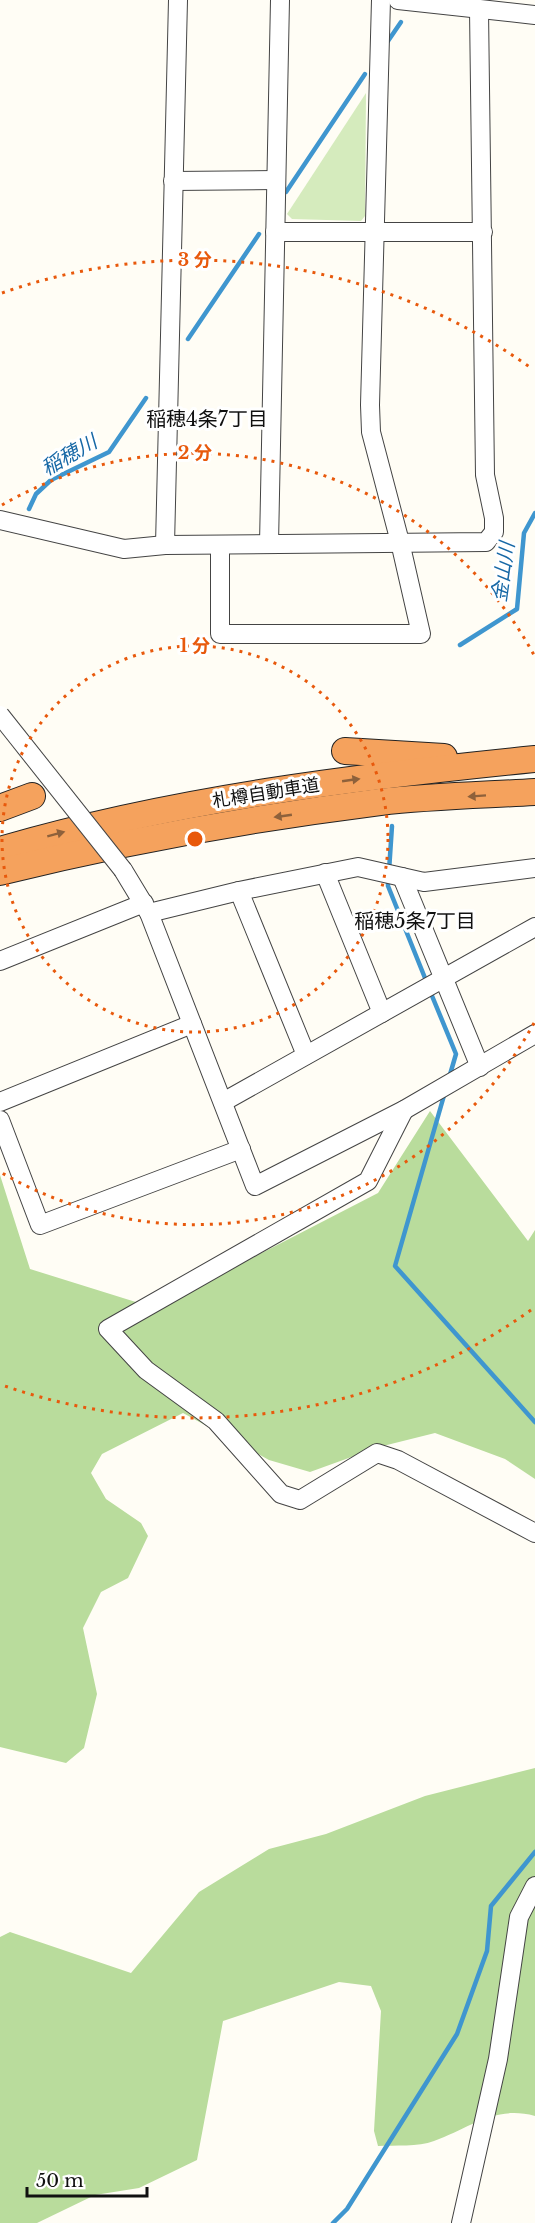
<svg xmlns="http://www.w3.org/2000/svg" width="535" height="2223" font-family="'Libre Baskerville','Noto Sans JP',serif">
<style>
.green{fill:#d5ebbd}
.forest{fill:#b9dc9c}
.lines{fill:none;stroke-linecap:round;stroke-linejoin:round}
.stream{stroke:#3f96cf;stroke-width:4.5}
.minor-casing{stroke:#444;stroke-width:20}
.highway-casing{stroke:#222;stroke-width:28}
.minor{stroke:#fff;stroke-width:18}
.highway{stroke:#f5a25d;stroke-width:26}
.minor-bridge-casing{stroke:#444;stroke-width:20;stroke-linecap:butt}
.minor-bridge{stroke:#fff;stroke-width:18}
.oneway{fill:#8e613b}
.ring{fill:none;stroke:#e8590c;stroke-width:3;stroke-dasharray:3 6}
.labels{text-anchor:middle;stroke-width:6;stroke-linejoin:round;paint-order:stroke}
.street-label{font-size:18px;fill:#111;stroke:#fff}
.neighbourhood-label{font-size:20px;fill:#111;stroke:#fff}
.water-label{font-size:20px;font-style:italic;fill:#1768a6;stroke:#fff}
.centre{fill:#e8590c;stroke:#fff;stroke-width:3}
.ring-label{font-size:18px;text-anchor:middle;font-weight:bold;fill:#e8590c;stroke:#fff;stroke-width:6;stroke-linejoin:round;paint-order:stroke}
</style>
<rect width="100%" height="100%" fill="#fffdf5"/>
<!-- green -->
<polygon class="green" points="366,93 365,216 361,221 292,219 287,214"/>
<!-- forest -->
<g class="forest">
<polygon points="430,1111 528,1241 535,1230 535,1479 505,1459 435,1433 379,1447 310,1472 269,1460 183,1413 102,1454 91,1473 106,1499 141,1523 148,1536 128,1578 101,1592 83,1628 97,1694 84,1748 66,1763 0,1747 0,1175 30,1269 155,1308 378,1193"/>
<path d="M535 1768V2116C494 2105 470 2128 434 2141 418 2147 395 2145 378 2146L374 2131 381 2011 371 1986 339 1982 223 2021 197 2160 139 2188 95 2195 37 2223H0V1937L10 1932 131 1973 199 1892 269 1849 326 1834 425 1796Z"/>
</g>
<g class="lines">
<!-- stream -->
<g class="stream">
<polyline points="388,41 401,22"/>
<polyline points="286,192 365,74"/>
<polyline points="188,339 259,234"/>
<polyline points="29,509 36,494 51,480 109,452 146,398"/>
<polyline points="460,645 517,609 524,533 535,513"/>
<polyline points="389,871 392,826"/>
<polyline points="388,879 388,886 427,983"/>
<polyline points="430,991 456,1054 449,1078"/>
<polyline points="445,1092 395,1266 535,1422"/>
<polyline points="333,2223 347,2209 457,2034 487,1951 491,1906 535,1852"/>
</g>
<!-- minor casing -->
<g class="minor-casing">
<g id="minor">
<polyline points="398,0 535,15"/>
<polyline points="173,181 276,180"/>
<polyline points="275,232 483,232"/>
<polyline points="0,520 124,549 165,545 486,542 494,532 494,518 485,475 479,10"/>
<polyline points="269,544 280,0"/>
<polyline points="165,545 178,0"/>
<polyline points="220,545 220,634 421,634 400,542 371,432 370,405 381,0"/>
<polyline points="123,870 149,913 255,1186 404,1110 535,1034"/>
<polyline points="325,873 382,1013"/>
<polyline points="402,877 480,1067"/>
<polyline points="239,891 306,1055"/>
<polyline points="149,913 239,891 358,867 424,882 535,868"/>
<polyline points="0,961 144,903"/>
<polyline points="0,1102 192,1024"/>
<polyline points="223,1102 535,927"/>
<polyline points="404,1110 368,1181 108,1329 146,1370 216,1421 281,1494 300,1500 377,1453 398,1460 535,1533"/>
<polyline points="0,1120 40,1225 241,1149"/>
<polyline points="461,2223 498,2059 519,1917 535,1886"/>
</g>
</g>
<!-- highway casing -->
<g class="highway-casing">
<g id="highway">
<polyline points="345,751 444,757"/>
<polyline points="0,808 32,796"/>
<path d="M0 850C174 799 355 777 535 759"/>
<path d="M0 872C125 841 253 818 380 802 431 796 484 795 535 792"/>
</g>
</g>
<!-- minor -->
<use href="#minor" class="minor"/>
<!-- highway -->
<use href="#highway" class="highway"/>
<!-- minor-bridge casing -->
<g class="minor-bridge-casing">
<polyline id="minor-bridge" points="0,715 123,870"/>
</g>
<!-- minor-bridge -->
<use href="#minor-bridge" class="minor-bridge"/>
</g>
<!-- one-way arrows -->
<defs><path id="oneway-solid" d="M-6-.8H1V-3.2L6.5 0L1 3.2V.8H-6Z" transform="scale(1.5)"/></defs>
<g class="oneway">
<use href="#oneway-solid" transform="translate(351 780) rotate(-8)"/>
<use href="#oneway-solid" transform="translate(477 796) rotate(176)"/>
<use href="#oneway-solid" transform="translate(283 816) rotate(172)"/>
<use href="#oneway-solid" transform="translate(56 834) rotate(-15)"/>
</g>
<!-- distance rings -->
<g class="ring">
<circle cx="195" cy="839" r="193"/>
<path d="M534 1023A386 386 0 0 1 2 1173M2 505A386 386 0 0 1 534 655"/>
<path d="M531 1310A579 579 0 0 1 2 1385M2 293A579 579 0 0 1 531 368"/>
</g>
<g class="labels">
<!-- street labels -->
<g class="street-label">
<text transform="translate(266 793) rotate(-9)" y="6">札樽自動車道</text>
</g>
<!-- neighbourhood labels -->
<g class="neighbourhood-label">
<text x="207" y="426">稲穂4条7丁目</text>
<text x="415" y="928">稲穂5条7丁目</text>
</g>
<!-- water labels -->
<g class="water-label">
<text transform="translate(69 455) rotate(-30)" y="7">稲穂川</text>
<text transform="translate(503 572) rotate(-82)" y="7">金山川</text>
</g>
</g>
<circle cx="195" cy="839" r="9" class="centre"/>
<g class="ring-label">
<text x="195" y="266">3 分</text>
<text x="195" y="459">2 分</text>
<text x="195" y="652">1 分</text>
</g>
<!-- scale -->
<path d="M27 2187v9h120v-9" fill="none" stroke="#111111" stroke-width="3"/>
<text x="36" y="2187" font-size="18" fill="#111111" stroke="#ffffff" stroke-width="4.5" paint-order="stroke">50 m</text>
</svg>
